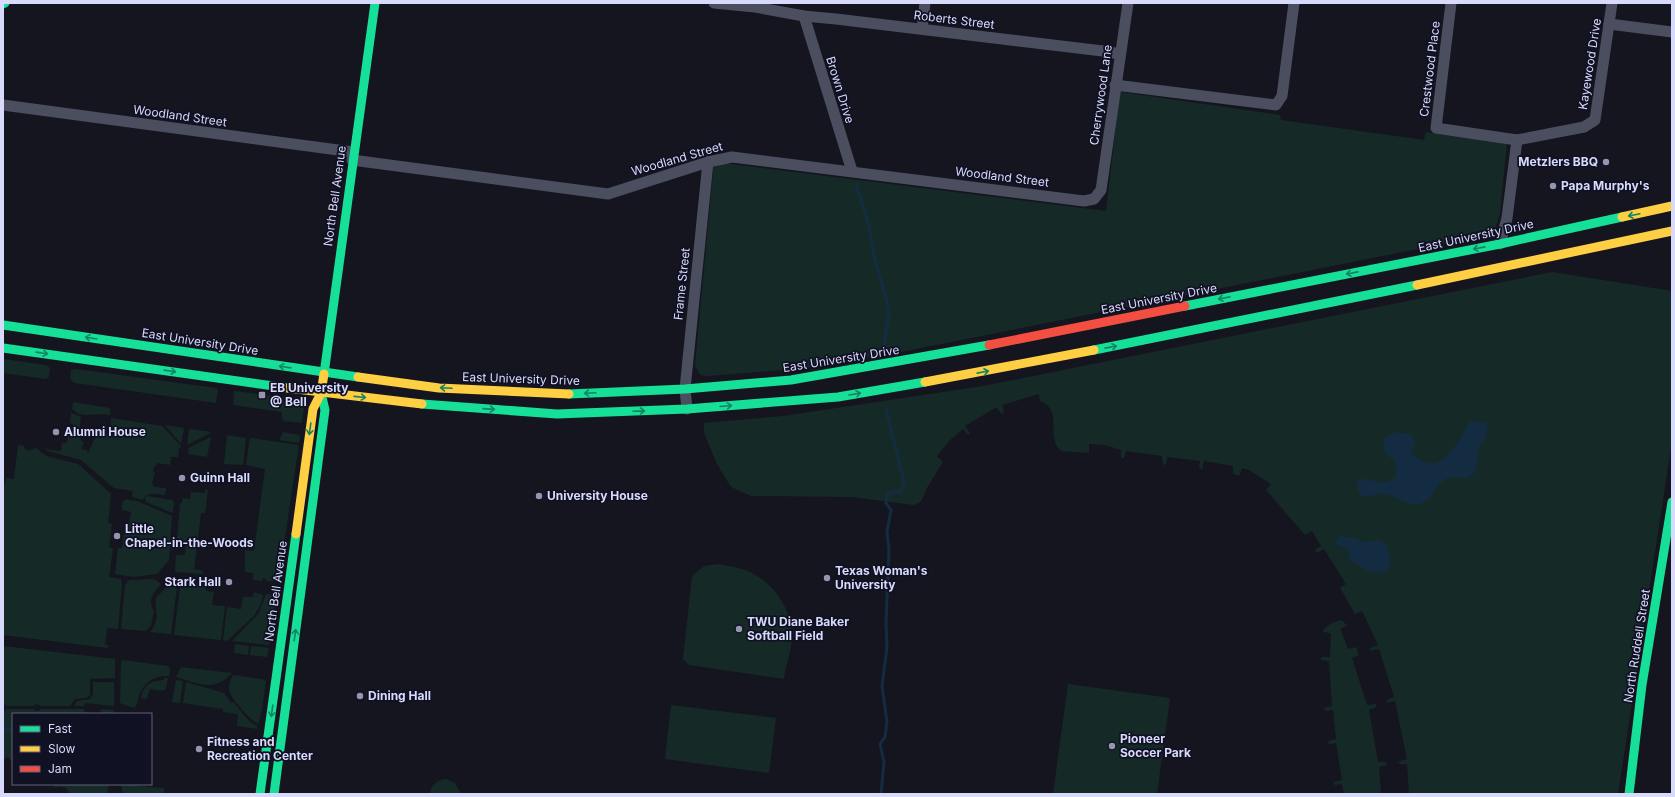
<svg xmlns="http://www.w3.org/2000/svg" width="1675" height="797" font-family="Inter,sans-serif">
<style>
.green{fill:#152a27}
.water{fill:#142c42}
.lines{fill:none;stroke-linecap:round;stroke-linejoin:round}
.stream{stroke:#142c42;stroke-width:3}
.street{stroke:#4b4e5f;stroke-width:11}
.fast{stroke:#16e098;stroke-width:9}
.slow{stroke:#ffcf43;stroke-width:9}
.jam{stroke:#f24e42;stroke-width:9}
.oneway{stroke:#148364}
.poi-dot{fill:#9495ae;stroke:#111124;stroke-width:1.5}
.labels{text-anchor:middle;stroke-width:3.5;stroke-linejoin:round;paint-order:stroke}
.street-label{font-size:12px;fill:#d8dafb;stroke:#111124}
.poi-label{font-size:12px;font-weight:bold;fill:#d8dafb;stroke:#111124;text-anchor:start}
</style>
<rect width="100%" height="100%" fill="#151520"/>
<!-- green -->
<g class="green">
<polygon points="1120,92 1280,115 1281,120 1424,140 1426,132 1507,143 1500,213 1495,230 1488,235 901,352 807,368 708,376 700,375 695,366 714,162 1106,211"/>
<path d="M1552 272 1672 291V441L1618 794H1405L1409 793 1407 764H1400L1398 762 1407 759 1395 701 1387 703V700L1394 697 1379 649 1370 651V648L1378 645 1362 611 1355 614 1340 588 1346 584 1324 549 1317 553 1315 550 1321 546 1312 531 1305 535 1266 490 1271 484 1249 470 1242 468 1239 476 1233 474V466L1204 461 1202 470 1199 468 1200 461 1167 457 1166 464 1163 465 1162 456 1126 451 1124 458H1121V450L1105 445 1089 444V453L1061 451C1045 437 1064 409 1040 401L1039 394 1002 405 1004 412 1001 414 997 407 965 426 970 433 968 435 963 429 950 440 937 456 943 462 928 486 921 502 913 505 852 497 751 496 731 487 717 464 704 433V423L783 416 983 386Z"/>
<polygon points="3,359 46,365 50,368 49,377 46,379 3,373"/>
<polygon points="76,369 216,388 218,390 216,403 75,383 70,379 71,370"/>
<polygon points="234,391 298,399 304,406 302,423 284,421 282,418 282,412 233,405"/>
<polygon points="73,402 110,408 110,415 101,414 85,415 79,414 72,409"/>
<path d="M69 412 81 417 79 432 81 441 84 442 81 449 87 450 88 453 99 430 110 435 111 418 162 426 182 447 179 448 178 457H171L170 465 157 463 156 466H154L153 472H155L152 483 154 487 166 488 165 495C157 494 147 491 143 500L132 497 133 491 114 488 81 460 48 451 44 447 50 450 61 451 62 443H67L69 430H72L73 424 70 423 71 414Z"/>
<polygon points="165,425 184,428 181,444"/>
<polygon points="189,429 212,432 187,445"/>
<polygon points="283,432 300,435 299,443 279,440"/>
<polygon points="227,435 246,438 243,465 224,464"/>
<polygon points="211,437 207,457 188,454 189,449 186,449"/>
<polygon points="250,438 299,445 278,582 266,581 266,579 263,578 262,581 253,580 253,573 245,572 245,550 254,551 265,469 246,465"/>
<polygon points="18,445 24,446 25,449 29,451 36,448 46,456 78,464 111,494 108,523 112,524 109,547 113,548 109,577 121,579 122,585 118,629 107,628 105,645 108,645 108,648 3,635 3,484 5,484 6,478 14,479"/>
<polygon points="205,490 208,490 205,513 201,513 194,569 203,571 203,574 175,572 176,555 185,555 186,541 177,540 180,503 182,503 183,498 190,499 191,492 205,493"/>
<polygon points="147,496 172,500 174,502 173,513 146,502 145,498"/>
<polygon points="126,499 137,501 172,516 169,560 157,574 133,577 115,574 118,548 122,548 125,525 129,525 131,512 122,510 122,502"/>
<path d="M718 564C727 566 737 567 745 570 772 580 792 608 792 637 792 652 785 665 784 679L689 665 683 659 692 576 704 566Z"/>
<path d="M154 579 161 584C154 592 147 600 154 611L151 625 146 631 121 629 125 585 129 580Z"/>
<path d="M174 579H178L171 634 150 632C162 617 154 612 156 598Z"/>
<polygon points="181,580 202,583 201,586 206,586 206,591 214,592 212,605 225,606 221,640 174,635"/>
<polygon points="254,592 263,595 261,604 254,616 227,641 223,640 227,607 241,609 243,597 253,597"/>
<polygon points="266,594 276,595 269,645 232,641 259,613"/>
<polygon points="1341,620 1347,625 1340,629 1348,649 1356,647 1359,655 1352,658 1367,705 1376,704 1376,707 1369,710 1378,762 1386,762 1387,765 1379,767 1381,794 1344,794 1342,784 1334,785 1334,782 1342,780 1336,743 1329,744 1328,741 1336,739 1333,710 1326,711 1324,708 1332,706 1329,661 1321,660 1321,657 1330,657 1331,633 1323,632 1324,629 1332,623"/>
<polygon points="235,644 249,646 248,655 234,653"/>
<polygon points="3,646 115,659 115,678 90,679 90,695 86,698 75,699 70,706 41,706 37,704 33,706 6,706 3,701"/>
<polygon points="251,646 269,648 267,657 250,655"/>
<path d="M122 660 168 666 170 669 169 676C155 675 143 682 139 696 137 701 138 704 134 708L120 703 121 663Z"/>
<path d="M181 667 232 673C214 693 198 683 176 677Z"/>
<path d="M233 675 262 679 266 681 262 711 258 724C250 719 228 697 229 687 229 683 231 679 233 675Z"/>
<path d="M164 678H168L166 689 162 691 150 689 147 699 141 698C144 683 152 681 164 680Z"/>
<polygon points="176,680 183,681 180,703 172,702"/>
<polygon points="93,682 114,682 114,706 85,703 84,706 74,706 77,701 90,699 93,694"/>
<path d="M186 682 224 693 231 703 233 702C241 710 247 722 257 726V729L237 726 238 714 223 712V709L183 703Z"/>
<polygon points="1068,684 1170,698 1157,794 1053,794"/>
<polygon points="671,705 776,718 769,773 665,759"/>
<polygon points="6,709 33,709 37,711 41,709 84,709 84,712 100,713 101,709 114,710 114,714 13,714 13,763 8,757 4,759 3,757 3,713"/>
<path d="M446 779 455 783 461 794H430C431 785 437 780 446 779Z"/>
<polygon points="53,784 109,784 107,794 70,794 66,788 59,786 55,788"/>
<polygon points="121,784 137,784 137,786 164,788 164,792 161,794 123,794"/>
</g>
<!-- water -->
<g class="water">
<path d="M1479 421 1488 423 1485 440 1480 444 1476 471 1468 478C1462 478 1454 476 1449 478 1435 481 1435 498 1422 503 1408 509 1398 495 1384 494 1377 494 1370 496 1362 497L1357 487 1358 479C1373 478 1385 489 1396 476L1395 460 1385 454 1383 439 1395 432 1410 434 1416 443 1411 453C1415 456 1422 462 1427 463 1448 467 1461 435 1470 422Z"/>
<path d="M1340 536 1355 538 1364 542 1379 540 1387 545 1390 558 1389 571C1369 577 1367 569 1350 560L1349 550 1338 545 1336 542Z"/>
</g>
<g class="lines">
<!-- stream -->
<g class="stream">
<polyline points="856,184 869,226 875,259 887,302 889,313 884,346"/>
<polyline points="3,729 13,730"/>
<polyline points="881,794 884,762 880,744 885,737 887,722 882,686 887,647 886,622 889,549 887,532 891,510 886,503 888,493 901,491 904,482 886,410"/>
</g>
<!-- street -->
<g class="street">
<polyline points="714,3 755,7 804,16 836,19 1111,52 1120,55"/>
<polyline points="1451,3 1436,128 1517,140 1584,127 1595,120 1612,3"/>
<polyline points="804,16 852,171"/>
<polyline points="1609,24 1672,32"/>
<polyline points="922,29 925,3"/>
<polyline points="1115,85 1276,105 1282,96 1294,3"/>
<polyline points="3,105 353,152"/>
<polyline points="352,160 608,194 708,162 732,157 1084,201 1094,199 1101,190 1128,3"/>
<polyline points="1500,244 1507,218 1517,140"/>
<polyline points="687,409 685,389 708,162"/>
</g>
<!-- fast -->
<g class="fast">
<polyline points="3,4 5,3"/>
<polyline points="1185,306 1500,244 1622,217"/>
<polyline points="3,325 358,377"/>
<polyline points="3,348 288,388"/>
<polyline points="1094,350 1417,285"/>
<polyline points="324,374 375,3"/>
<polyline points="569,394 685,389 791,380 989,345"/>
<polyline points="422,404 557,414 687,409 838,397 925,382"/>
<polyline points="260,794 296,534"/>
<polyline points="274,794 325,410 321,393"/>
<polyline points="1629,794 1642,685 1672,502"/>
</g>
<!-- slow -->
<g class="slow">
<polyline points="1622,217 1672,206"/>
<polyline points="1417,285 1672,231"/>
<polyline points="358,377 439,388 569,394"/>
<polyline points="925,382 1094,350"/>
<polyline points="288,388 422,404"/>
<polyline points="296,534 313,409 321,393 324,374"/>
</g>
<!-- jam -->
<polyline class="jam" points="989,345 1185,306"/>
</g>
<!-- one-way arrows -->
<defs><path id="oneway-shaft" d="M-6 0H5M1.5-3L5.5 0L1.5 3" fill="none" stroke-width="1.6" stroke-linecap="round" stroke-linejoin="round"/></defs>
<g class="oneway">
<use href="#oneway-shaft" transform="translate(1634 215) rotate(168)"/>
<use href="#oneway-shaft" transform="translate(1479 248) rotate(169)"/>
<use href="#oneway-shaft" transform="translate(1352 273) rotate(169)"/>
<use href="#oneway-shaft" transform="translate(1224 298) rotate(169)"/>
<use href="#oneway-shaft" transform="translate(91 338) rotate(-171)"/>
<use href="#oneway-shaft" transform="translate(1111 347) rotate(-11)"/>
<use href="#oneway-shaft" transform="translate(42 353) rotate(8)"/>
<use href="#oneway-shaft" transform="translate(285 367) rotate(-172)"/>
<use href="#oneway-shaft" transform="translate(170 371) rotate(8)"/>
<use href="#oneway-shaft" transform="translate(983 372) rotate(-11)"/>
<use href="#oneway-shaft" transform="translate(446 388) rotate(-177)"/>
<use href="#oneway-shaft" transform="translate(590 393) rotate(177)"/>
<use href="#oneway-shaft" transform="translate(855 394) rotate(-10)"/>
<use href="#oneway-shaft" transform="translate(360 397) rotate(6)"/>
<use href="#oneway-shaft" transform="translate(726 406) rotate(-5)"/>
<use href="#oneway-shaft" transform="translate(489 409) rotate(4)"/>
<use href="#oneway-shaft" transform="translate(639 411) rotate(-2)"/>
<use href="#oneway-shaft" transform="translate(310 429) rotate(98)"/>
<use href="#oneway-shaft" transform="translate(295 635) rotate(-82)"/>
<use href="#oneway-shaft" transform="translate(272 711) rotate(98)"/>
</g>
<!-- markers -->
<g class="poi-dot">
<circle cx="1606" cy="162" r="4"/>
<circle cx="1553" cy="186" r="4"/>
<rect x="258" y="391" width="8" height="8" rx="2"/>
<circle cx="56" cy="432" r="4"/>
<circle cx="182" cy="478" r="4"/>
<circle cx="539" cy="496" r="4"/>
<circle cx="117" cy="536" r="4"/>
<circle cx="827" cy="578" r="4"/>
<circle cx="229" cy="582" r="4"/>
<circle cx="739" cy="629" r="4"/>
<circle cx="360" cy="696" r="4"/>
<circle cx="1112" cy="746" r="4"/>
<circle cx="199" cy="749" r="4"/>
</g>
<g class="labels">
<!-- street labels -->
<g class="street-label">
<text transform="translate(954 20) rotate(7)" y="4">Roberts Street</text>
<text transform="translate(1590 64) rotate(-81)" y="4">Kayewood Drive</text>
<text transform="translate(1430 69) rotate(-83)" y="4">Crestwood Place</text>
<text transform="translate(840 90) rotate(73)" y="4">Brown Drive</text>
<text transform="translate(1101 95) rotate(-82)" y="4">Cherrywood Lane</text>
<text transform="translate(180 116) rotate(8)" y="4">Woodland Street</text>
<text transform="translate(677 159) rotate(-16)" y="4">Woodland Street</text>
<text transform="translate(1002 177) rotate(7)" y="4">Woodland Street</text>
<text transform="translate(335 196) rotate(-82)" y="4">North Bell Avenue</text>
<text transform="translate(1476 236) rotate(-12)" y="4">East University Drive</text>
<text transform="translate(682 284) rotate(-84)" y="4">Frame Street</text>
<text transform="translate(1159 299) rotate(-11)" y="4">East University Drive</text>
<text transform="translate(200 342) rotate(9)" y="4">East University Drive</text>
<text transform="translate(841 359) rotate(-9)" y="4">East University Drive</text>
<text transform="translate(521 379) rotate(2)" y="4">East University Drive</text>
<text transform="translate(276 591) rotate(-82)" y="4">North Bell Avenue</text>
<text transform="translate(1637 646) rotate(-81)" y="4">North Ruddell Street</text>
</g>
<!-- poi labels -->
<g class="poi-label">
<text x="1598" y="166" text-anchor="end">Metzlers BBQ</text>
<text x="1561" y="190">Papa Murphy's</text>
<text x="270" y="392">EB University<tspan x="270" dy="14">@ Bell</tspan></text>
<text x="64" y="436">Alumni House</text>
<text x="190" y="482">Guinn Hall</text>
<text x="547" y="500">University House</text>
<text x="125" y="533">Little<tspan x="125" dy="14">Chapel-in-the-Woods</tspan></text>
<text x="835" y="575">Texas Woman's<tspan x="835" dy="14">University</tspan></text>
<text x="221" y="586" text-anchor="end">Stark Hall</text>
<text x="747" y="626">TWU Diane Baker<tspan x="747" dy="14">Softball Field</tspan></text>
<text x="368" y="700">Dining Hall</text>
<text x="1120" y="743">Pioneer<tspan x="1120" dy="14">Soccer Park</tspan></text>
<text x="207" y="746">Fitness and<tspan x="207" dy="14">Recreation Center</tspan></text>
</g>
</g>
<!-- border -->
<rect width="1675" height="797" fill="none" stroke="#d8dafb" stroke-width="8"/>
<!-- legend -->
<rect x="12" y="713" width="140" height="72" fill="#111124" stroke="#61617a"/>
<rect x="20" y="726" width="20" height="6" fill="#16e098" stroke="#61617a"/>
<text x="48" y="733" font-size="12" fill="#d8dafb">Fast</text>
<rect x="20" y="746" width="20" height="6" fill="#ffcf43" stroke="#61617a"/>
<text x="48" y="753" font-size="12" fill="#d8dafb">Slow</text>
<rect x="20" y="766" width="20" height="6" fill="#f24e42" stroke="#61617a"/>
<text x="48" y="773" font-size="12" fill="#d8dafb">Jam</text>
</svg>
